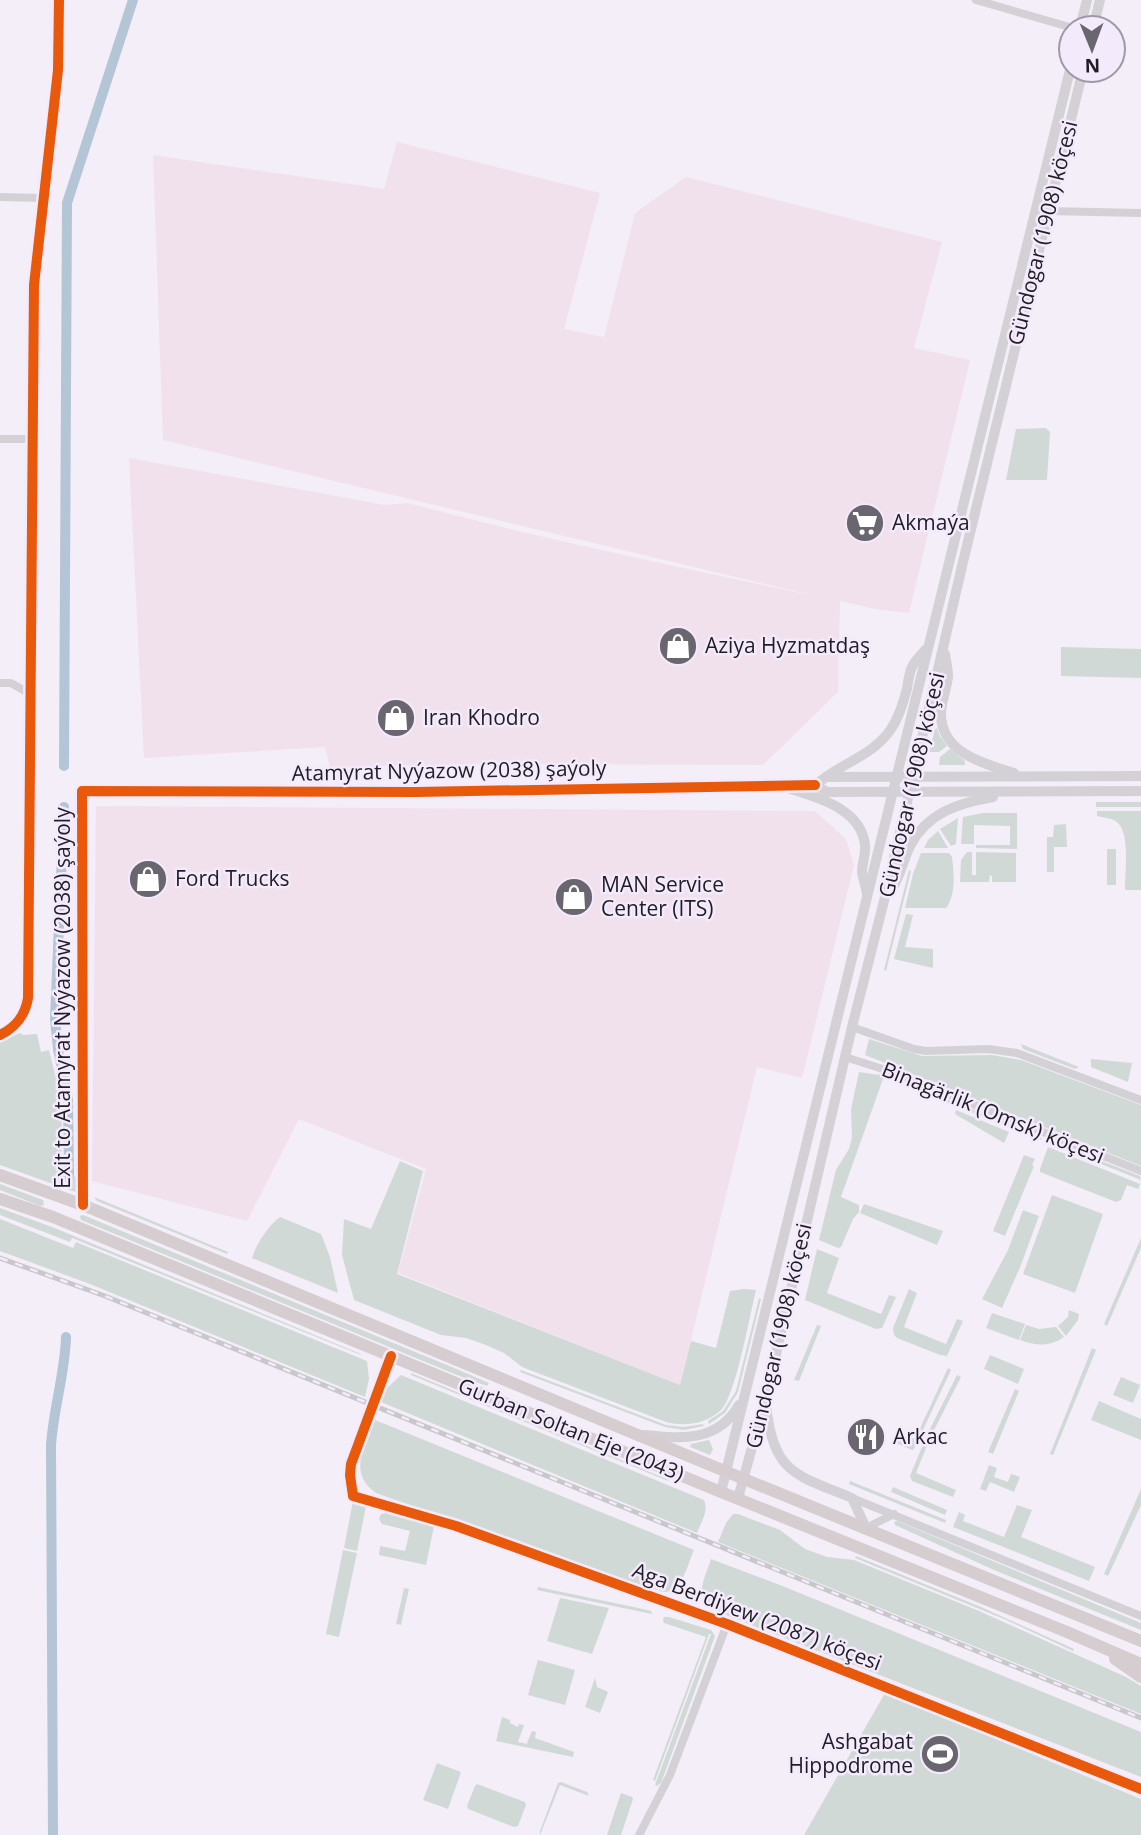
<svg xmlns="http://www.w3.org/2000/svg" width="1141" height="1835" font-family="'Open Sans',sans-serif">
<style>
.industrial{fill:#f0e1ec}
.green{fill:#d1d9d7}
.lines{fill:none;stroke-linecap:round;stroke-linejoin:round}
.canal{stroke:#b4c5d6;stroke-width:10}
.minor{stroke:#d3d1d5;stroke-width:8}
.tertiary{stroke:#d3d1d5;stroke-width:10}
.secondary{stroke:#d3d1d5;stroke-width:10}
.trunk{stroke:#d6cdd1;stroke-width:12}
.rail-casing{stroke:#c8c7c9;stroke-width:5}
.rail{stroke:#f3eafc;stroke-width:2.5;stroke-dasharray:8;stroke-linecap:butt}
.cycleway-casing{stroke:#f3eafc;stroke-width:15}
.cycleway{stroke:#e8590c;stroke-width:10}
.labels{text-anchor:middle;stroke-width:5;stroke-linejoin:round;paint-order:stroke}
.street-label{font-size:21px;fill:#211d25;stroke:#f3eafc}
.poi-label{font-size:21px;fill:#211d25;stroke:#f3eafc;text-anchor:start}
</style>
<rect width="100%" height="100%" fill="#f3eef8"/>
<!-- industrial -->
<g class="industrial">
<polygon points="397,142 600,193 564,329 604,337 635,213 686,177 942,242 914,348 970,360 909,613 875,609 840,601 838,692 763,765 500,764 330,767 325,747 144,758 129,458 385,505 407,503 526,533 646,560 828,599 163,440 153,155 384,189"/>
<polygon points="96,806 815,811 846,839 854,865 802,1078 757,1067 680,1385 398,1273 426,1169 299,1119 247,1221 92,1181"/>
</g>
<!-- green -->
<g class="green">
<polygon points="1046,428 1050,432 1047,480 1006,480 1016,429"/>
<polygon points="1061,647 1141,649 1141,678 1061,676"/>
<polygon points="937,728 940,736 947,746 939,752 929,752 935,729"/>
<polygon points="950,749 965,761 965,765 939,765 940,757"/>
<rect x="1096" y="802" width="45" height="5"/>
<path d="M1097 811H1141V890H1125C1125 874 1130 834 1118 823 1113 818 1105 818 1097 816Z"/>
<polygon points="983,813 1017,813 1017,849 976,848 976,845 1010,845 1010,826 974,825 974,844 961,844 963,817"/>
<polygon points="958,818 956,844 951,846 940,829"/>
<polygon points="1066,824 1067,847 1054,847 1054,872 1047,872 1047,837 1053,837 1054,825"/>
<polygon points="938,831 948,848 924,848 928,840"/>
<polygon points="1116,849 1116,885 1107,885 1107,849"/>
<polygon points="967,852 972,852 972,875 976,875 976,852 1016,853 1016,882 992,882 992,876 990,875 989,882 960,882 961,860"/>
<path d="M921 853H949L952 857C954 873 956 895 946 908H905L913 874Z"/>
<polygon points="909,870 911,871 886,971 884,970"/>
<polygon points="906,914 913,915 905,947 933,949 933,968 894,959"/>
<polygon points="20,1033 23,1035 37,1034 41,1052 49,1050 60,1095 62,1111 61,1176 78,1177 81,1194 0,1165 0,1042"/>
<polygon points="869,1039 922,1056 992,1055 1021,1060 1141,1105 1141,1166 865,1055"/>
<polygon points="1021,1044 1079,1067 1075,1069 1023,1049"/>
<polygon points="1091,1059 1132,1063 1128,1082 1091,1067"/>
<polygon points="859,1072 879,1075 880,1073 883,1079 841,1197 859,1205 859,1212 853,1219 841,1247 838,1248 819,1240 836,1170 849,1149 852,1138 851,1109"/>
<polygon points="931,1093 1040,1136 1042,1140 930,1096"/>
<polygon points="956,1110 1009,1132 1004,1143 955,1114"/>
<polygon points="1053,1142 1140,1176 1141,1180 1051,1144"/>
<polygon points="1048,1147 1140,1184 1138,1189 1127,1185 1121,1200 1116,1202 1040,1172 1040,1169"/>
<polygon points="1024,1155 1035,1159 1032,1165 1034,1166 1005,1236 993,1231"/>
<path d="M400 1161 423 1171 397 1274 680 1385 691 1341 716 1348 730 1291 744 1289 756 1290C750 1315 736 1393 722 1409 707 1424 686 1427 666 1422L522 1367 504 1353 486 1345 466 1338 441 1335 354 1300 342 1255 344 1219 371 1229Z"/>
<polygon points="0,1184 43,1200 44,1205 40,1206 0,1190"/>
<polygon points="1052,1195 1103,1214 1075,1293 1023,1274"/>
<polygon points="94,1197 228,1252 227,1254 97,1201"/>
<polygon points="864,1204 943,1231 937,1245 860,1213"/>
<polygon points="0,1208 52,1227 361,1354 361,1355 72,1238 70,1242 0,1215"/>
<polygon points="1023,1210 1039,1216 1021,1265 1002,1308 982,1299 1008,1250"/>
<polygon points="83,1215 459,1370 489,1383 487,1386 457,1375 81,1220 80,1216"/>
<path d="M280 1217 321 1234 330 1257 338 1293 252 1258C256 1244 268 1226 280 1217Z"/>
<polygon points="0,1219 73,1248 76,1242 367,1361 369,1379 365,1397 90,1284 0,1251"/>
<polygon points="1141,1238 1141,1248 1107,1326 1104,1324"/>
<polygon points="817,1249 839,1258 827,1293 881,1314 889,1295 896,1297 882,1328 876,1329 805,1300"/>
<polygon points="909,1289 917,1293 904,1327 946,1344 957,1319 963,1321 947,1356 940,1355 897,1338 894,1335 893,1328"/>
<polygon points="759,1298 761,1299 738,1392 725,1413 709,1424 708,1421 723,1411 736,1391"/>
<polygon points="1069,1310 1079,1314 1078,1320 1066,1336 1058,1326 1068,1317"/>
<polygon points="992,1313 1025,1324 1019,1340 986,1328"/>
<polygon points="817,1325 821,1326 799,1381 794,1380"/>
<path d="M1026 1325 1039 1329 1056 1327 1064 1337C1050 1347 1036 1346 1020 1340Z"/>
<polygon points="1092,1348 1096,1350 1053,1455 1050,1454"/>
<polygon points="990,1355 1024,1369 1018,1384 984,1369"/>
<polygon points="948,1368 951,1370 914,1449 912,1450 896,1443 900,1433 915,1439"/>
<polygon points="521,1370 666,1425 684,1427 703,1424 704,1426 684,1430 665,1427 520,1372"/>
<polygon points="411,1373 669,1480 668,1481 411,1375"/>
<path d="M401 1375 704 1500C709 1511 701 1522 697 1533L381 1402 387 1388Z"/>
<polygon points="957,1375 961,1377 930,1438 916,1473 956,1490 953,1497 912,1481 910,1476 927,1435"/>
<polygon points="1121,1377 1140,1385 1133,1403 1113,1395"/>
<polygon points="1015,1389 1019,1391 993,1454 988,1452"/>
<polygon points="1099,1401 1141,1419 1141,1440 1091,1420"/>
<path d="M375 1420 694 1550C687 1565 683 1592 663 1592L568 1561 376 1493C347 1473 365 1446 375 1420Z"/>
<polygon points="709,1440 713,1449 710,1455 690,1447 691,1444"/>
<polygon points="989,1465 997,1468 994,1477 1008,1482 1011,1474 1020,1477 1014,1492 990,1482 986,1491 980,1489"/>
<polygon points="850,1481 946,1520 945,1523 849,1484"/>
<polygon points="893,1487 947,1510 945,1515 891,1492"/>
<polygon points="1141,1489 1141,1505 1108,1576 1104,1574"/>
<polygon points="353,1501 363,1502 366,1506 357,1551 344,1548"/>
<polygon points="1017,1505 1032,1510 1021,1537 1095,1567 1089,1581 953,1527 959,1512 965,1515 963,1521 1004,1537"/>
<polygon points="387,1513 434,1526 426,1565 379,1555 380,1546 405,1551 410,1531 382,1524 379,1519 381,1514"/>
<polygon points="733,1514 738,1514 780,1530 805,1549 827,1557 854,1560 979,1611 1126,1677 1141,1686 1141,1714 718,1542 726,1523"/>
<polygon points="897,1521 1141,1623 1141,1630 994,1570 895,1525 894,1522"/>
<polygon points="343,1550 357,1553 339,1637 326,1634"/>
<polygon points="856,1556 981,1607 1074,1649 1073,1651 1004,1619 855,1558"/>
<path d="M711 1559 780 1585 1141 1732V1777L723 1614C692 1597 702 1587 711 1559Z"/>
<polygon points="538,1587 643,1609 651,1611 652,1614 537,1590"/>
<polygon points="404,1588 409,1589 401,1625 396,1624"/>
<polygon points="560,1598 609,1608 592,1654 547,1641"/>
<polygon points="664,1617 669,1617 711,1630 715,1636 661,1783 657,1786 655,1785 711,1634 709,1634 655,1781 653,1780 706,1637 664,1623 663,1619"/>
<polygon points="538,1660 575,1670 565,1705 528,1695"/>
<polygon points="595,1678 597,1687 608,1692 600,1713 585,1707"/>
<polygon points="885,1693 1141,1799 1141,1835 804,1835"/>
<polygon points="502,1717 510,1720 510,1723 518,1727 519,1724 524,1725 518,1742 528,1744 527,1743 532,1731 536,1732 535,1738 574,1752 573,1757 496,1741"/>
<polygon points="437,1763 461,1772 448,1809 423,1800"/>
<polygon points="561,1782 587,1792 589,1796 560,1785 540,1835 540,1831 558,1783"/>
<polygon points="477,1784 525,1802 526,1805 518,1826 514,1827 468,1809 467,1806 475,1786"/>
<polygon points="621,1793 632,1797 633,1799 621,1835 607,1835"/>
</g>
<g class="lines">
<!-- canal -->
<g class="canal">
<polyline points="64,766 67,203 133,0"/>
<polyline points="64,807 55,1019 58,1049 68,1099 69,1175"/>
<path d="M53 1835 51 1446C53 1410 65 1374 66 1337"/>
</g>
<!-- minor -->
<g class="minor">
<polyline points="976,0 1073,28"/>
<polyline points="0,197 43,198"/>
<polyline points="1048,211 1141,213"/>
<polyline points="0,439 32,439"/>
<polyline points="0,683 11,683 30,694"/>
<polyline points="852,1027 914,1049 926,1051 988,1049 1017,1053 1141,1100"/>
<polyline points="845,1057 892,1072 1141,1171"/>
<polyline points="391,1356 351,1464 350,1475 353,1496 456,1526 727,1624 1141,1789"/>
<polyline points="852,1498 1141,1616"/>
<polyline points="866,1528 894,1514"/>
<polyline points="639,1835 670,1775 727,1624"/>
</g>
<!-- tertiary -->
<g class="tertiary">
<path d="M0 1035C16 1027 25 1016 28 998L34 285 58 70 59 0"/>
<polyline points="83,1205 82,791 416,792 815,785"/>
</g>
<!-- secondary -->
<g class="secondary">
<polyline points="1080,28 1087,0"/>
<polyline points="1093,28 1100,0"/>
<path d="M945 654C946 661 948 669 948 676 947 689 941 701 941 714 941 753 984 764 1014 773"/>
<polyline points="1141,776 826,777 815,785 827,792 1141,791"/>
<path d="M826 777C848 761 875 753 891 729 899 717 903 703 907 689 908 682 909 673 912 667 915 661 921 655 925 650"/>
<path d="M779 785C809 796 861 805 865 845 866 854 862 863 862 872 863 879 866 887 867 894"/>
<path d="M890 892C901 876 902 863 910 846 927 813 958 803 993 797"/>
<path d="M766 1405C774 1474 794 1474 852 1498L866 1528"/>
<path d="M645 1435C682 1439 718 1442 739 1405"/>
<polyline points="721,1492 1071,66"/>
<polyline points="738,1498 766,1397 852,1027 884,901 963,562 1083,70"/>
</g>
<!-- trunk -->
<g class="trunk">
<polyline points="0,1175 83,1205 744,1479 1141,1641"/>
<polyline points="0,1199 53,1217 721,1492 1067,1632 1141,1664"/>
<polyline points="1115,1659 1141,1677"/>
</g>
<!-- rail casing -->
<g class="rail-casing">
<polyline id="rail" points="0,1258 105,1296 1141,1718"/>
</g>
<!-- rail -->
<use href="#rail" class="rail"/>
<!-- cycleway casing -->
<g class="cycleway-casing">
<g id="cycleway">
<path d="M0 1035C16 1027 25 1016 28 998L34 285 58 70 59 0"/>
<polyline points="83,1205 82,791 416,792 815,785"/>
<polyline points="391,1356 351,1464 350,1475 353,1496 456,1526 727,1624 1141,1789"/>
</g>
</g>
<!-- cycleway -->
<use href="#cycleway" class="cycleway"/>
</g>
<!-- icons -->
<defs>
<g id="supermarket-disc" transform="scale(2.0125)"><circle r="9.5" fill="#6a666f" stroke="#f3eafc"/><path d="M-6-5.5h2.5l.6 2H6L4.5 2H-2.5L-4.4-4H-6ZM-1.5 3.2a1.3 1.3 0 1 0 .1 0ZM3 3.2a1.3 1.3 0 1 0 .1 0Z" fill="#fff"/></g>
<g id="shop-disc" transform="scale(2.0125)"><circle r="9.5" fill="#6a666f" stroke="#f3eafc"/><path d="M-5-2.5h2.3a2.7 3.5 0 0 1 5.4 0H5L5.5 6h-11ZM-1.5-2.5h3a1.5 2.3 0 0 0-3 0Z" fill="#fff"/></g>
<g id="restaurant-disc" transform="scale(2.0125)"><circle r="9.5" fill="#6a666f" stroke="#f3eafc"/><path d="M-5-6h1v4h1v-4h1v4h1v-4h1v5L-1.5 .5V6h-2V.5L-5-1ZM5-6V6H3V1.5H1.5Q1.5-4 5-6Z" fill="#fff"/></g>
<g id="stadium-disc" transform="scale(2.0125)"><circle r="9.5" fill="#6a666f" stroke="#f3eafc"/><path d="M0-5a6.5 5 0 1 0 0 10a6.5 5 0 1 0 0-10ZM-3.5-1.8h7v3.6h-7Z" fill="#fff"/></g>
</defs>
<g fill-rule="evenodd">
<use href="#supermarket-disc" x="865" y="523"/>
<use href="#shop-disc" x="678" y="646"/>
<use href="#shop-disc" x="396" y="718"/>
<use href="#shop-disc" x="148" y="879"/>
<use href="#shop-disc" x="574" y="897"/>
<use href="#restaurant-disc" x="866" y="1437"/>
<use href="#stadium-disc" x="940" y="1754"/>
</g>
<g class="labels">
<!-- street labels -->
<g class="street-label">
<text transform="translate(1043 233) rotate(-76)" y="7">Gündogar (1908) köçesi</text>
<text transform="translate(449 771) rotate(-1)" y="7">Atamyrat Nyýazow (2038) şaýoly</text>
<text transform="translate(912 785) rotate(-77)" y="7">Gündogar (1908) köçesi</text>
<text transform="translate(63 998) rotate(-90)" y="7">Exit to Atamyrat Nyýazow (2038) şaýoly</text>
<text transform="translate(993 1113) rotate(22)" y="7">Binagärlik (Omsk) köçesi</text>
<text transform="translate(779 1336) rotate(-77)" y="7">Gündogar (1908) köçesi</text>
<text transform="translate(571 1430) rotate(22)" y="7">Gurban Soltan Eje (2043)</text>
<text transform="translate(757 1617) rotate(21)" y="7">Aga Berdiýew (2087) köçesi</text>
</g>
<!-- poi labels -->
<g class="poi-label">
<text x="892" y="530">Аkmaýa</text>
<text x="705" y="653">Aziya Hyzmatdaş</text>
<text x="423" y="725">Iran Khodro</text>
<text x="175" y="886">Ford Trucks</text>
<text x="601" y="892">MAN Service<tspan x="601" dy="24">Center (ITS)</tspan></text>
<text x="893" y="1444">Arkac</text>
<text x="913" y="1749" text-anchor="end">Ashgabat<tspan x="913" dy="24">Hippodrome</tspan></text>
</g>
</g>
<!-- north arrow -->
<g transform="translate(1092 49) rotate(179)"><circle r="33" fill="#f3eafc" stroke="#9f98a6" stroke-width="2"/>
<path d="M0-5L12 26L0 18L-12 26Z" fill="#6a666f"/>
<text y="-10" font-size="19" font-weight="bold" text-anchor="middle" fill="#211d25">N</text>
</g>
</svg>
